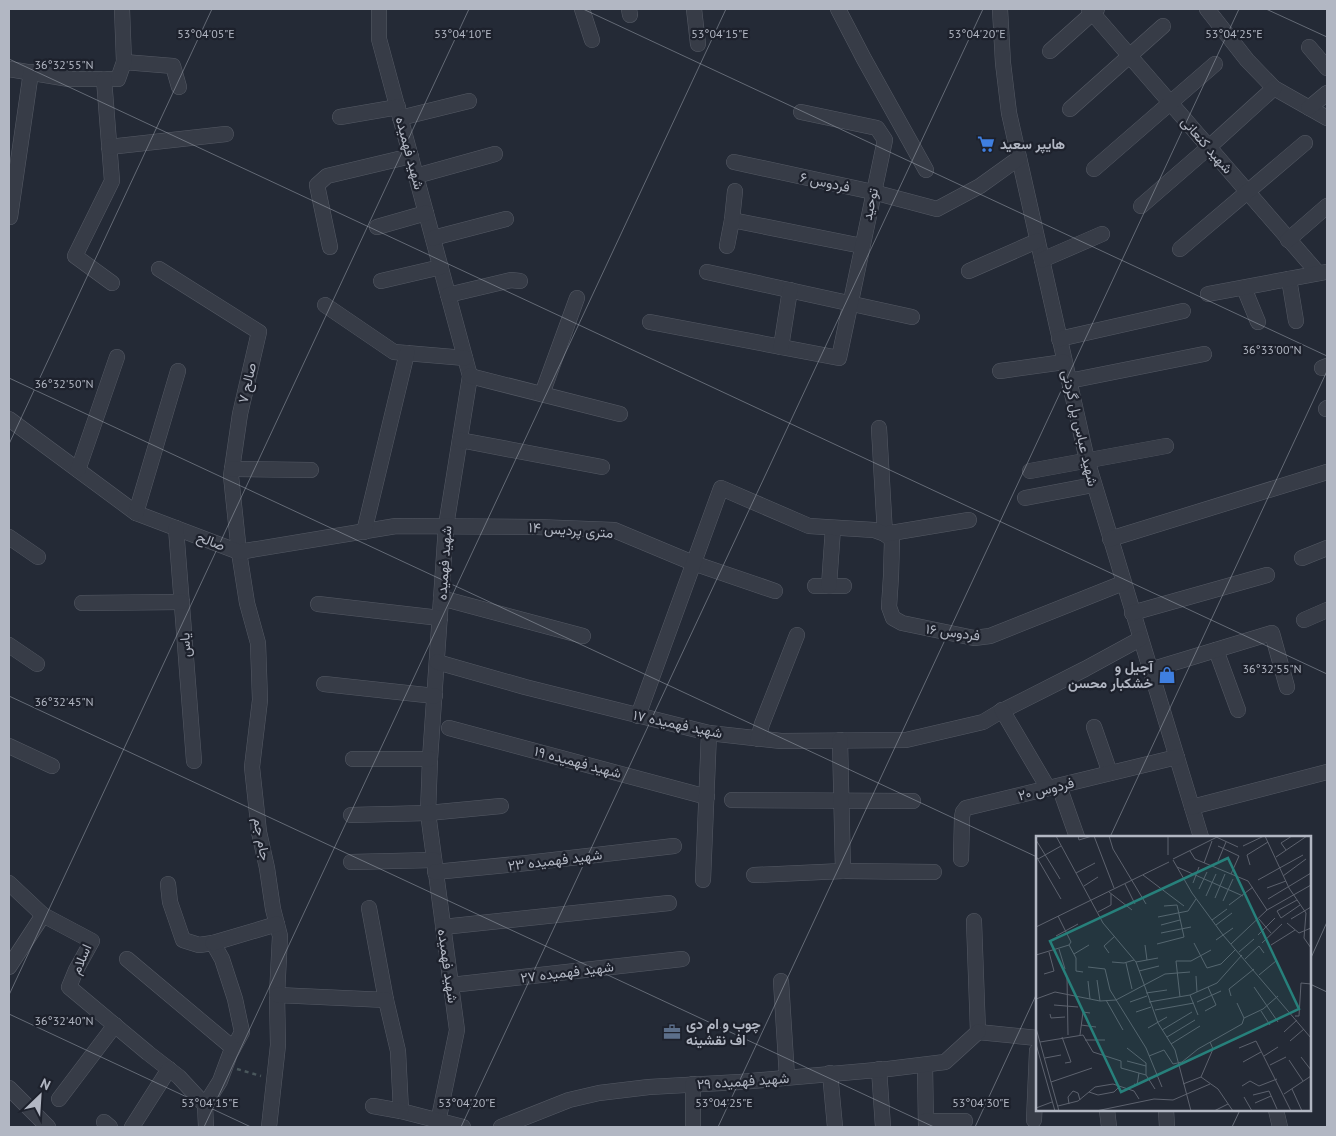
<svg xmlns="http://www.w3.org/2000/svg" width="1336" height="1136" font-family="'PT Sans',Vazirmatn,sans-serif">
<style>
.lines{fill:none;stroke-linecap:round;stroke-linejoin:round}
.minor-casing{stroke:#555a65;stroke-width:16}
.path{stroke:#4a575c;stroke-width:2.5;stroke-dasharray:4 4;stroke-linecap:butt}
.minor{stroke:#373c47;stroke-width:15}
.ticks{fill:none;stroke:#b2b7c3;stroke-width:1;stroke-opacity:0.45}
.labels{text-anchor:middle;stroke-width:4.5;stroke-linejoin:round;paint-order:stroke}
.poi-label{font-size:14px;font-weight:bold;fill:#b2b7c3;stroke:#1d212c;text-anchor:start}
.street-label{font-size:14px;fill:#b2b7c3;stroke:#1d212c}
.inset-road{fill:none;stroke:#5d626e;stroke-width:1}
.view{fill:#27807b;fill-opacity:0.15;stroke:#27807b;stroke-width:2.5}
.inset-edge{fill:none;stroke:#b2b7c3;stroke-width:2.5}
.ticks-label{font-size:12px;text-anchor:middle;fill:#b2b7c3;stroke:#1d212c;stroke-width:4.5;stroke-linejoin:round;paint-order:stroke}
</style>
<rect width="100%" height="100%" fill="#242a36"/>
<g class="lines">
<!-- minor casing -->
<g class="minor-casing">
<g id="minor">
<polyline points="379,9 379,39 470,376 446,526 430,759 428,813 457,1030 437,1127"/>
<polyline points="582,9 592,40"/>
<polyline points="629,9 630,15"/>
<polyline points="694,9 698,44"/>
<polyline points="838,9 864,59 926,170"/>
<polyline points="1000,9 1003,63 1009,113 1087,460 1201,837"/>
<polyline points="1089,9 1318,273"/>
<polyline points="1207,9 1247,60 1274,88 1327,118"/>
<polyline points="1309,47 1327,68"/>
<polyline points="1050,51 1097,9"/>
<polyline points="124,62 173,66 179,87"/>
<polyline points="9,69 69,79 118,79 124,62 122,9"/>
<polyline points="104,79 112,181 75,256 112,283"/>
<polyline points="1309,108 1327,93"/>
<polyline points="1070,109 1163,26"/>
<polyline points="340,117 398,107"/>
<polyline points="400,118 469,101"/>
<polyline points="109,147 226,134"/>
<polyline points="734,162 873,192 937,209 980,186 1019,158"/>
<polyline points="1094,169 1215,64"/>
<polyline points="416,176 495,154"/>
<polyline points="1141,206 1209,147 1274,88"/>
<polyline points="10,217 31,72"/>
<polyline points="732,220 862,246"/>
<polyline points="377,227 426,213"/>
<polyline points="433,238 506,219"/>
<polyline points="1288,240 1327,206"/>
<polyline points="727,246 732,220 735,191"/>
<polyline points="330,247 317,185 327,176 411,156"/>
<polyline points="1180,249 1305,143"/>
<polyline points="1042,260 1102,234"/>
<polyline points="159,269 259,332 240,414 231,476 239,552 247,603 258,643 260,700 252,767 259,832 267,868 273,909 280,936 277,995 278,1045 269,1127"/>
<polyline points="969,271 1037,241"/>
<polyline points="707,272 912,317"/>
<polyline points="1289,279 1296,321"/>
<polyline points="381,281 441,267"/>
<polyline points="1244,288 1258,322"/>
<polyline points="1208,294 1326,272"/>
<polyline points="448,295 511,280 520,281"/>
<polyline points="325,305 394,352 465,358"/>
<polyline points="650,322 839,358 885,140 877,128 801,112"/>
<polyline points="1059,339 1183,311"/>
<polyline points="781,347 790,290"/>
<polyline points="1322,368 1327,366"/>
<polyline points="1000,371 1064,362"/>
<polyline points="470,376 620,414"/>
<polyline points="1069,381 1204,354"/>
<polyline points="542,394 577,298"/>
<polyline points="1326,409 1327,408"/>
<polyline points="9,419 136,513 239,552 396,526 537,527 614,530 693,563 775,591"/>
<polyline points="879,428 885,534"/>
<polyline points="460,440 602,467"/>
<polyline points="232,469 311,470"/>
<polyline points="78,470 117,357"/>
<polyline points="1030,471 1166,446"/>
<polyline points="1025,498 1093,485"/>
<polyline points="136,513 178,371"/>
<polyline points="176,528 194,761"/>
<polyline points="364,532 407,353"/>
<polyline points="885,534 892,540 891,576 889,607 893,618 902,623 974,638 990,636 1123,583"/>
<polyline points="9,537 38,557"/>
<polyline points="1110,539 1327,472"/>
<polyline points="1302,558 1327,548"/>
<polyline points="815,586 844,586"/>
<polyline points="829,586 833,528"/>
<polyline points="441,598 583,636"/>
<polyline points="82,603 182,602"/>
<polyline points="318,604 440,618"/>
<polyline points="1132,613 1267,575"/>
<polyline points="1304,620 1327,610"/>
<polyline points="9,645 37,664"/>
<polyline points="1216,650 1238,710"/>
<polyline points="437,662 525,687 709,733 781,741 906,740 983,722 998,713 1085,669 1140,639"/>
<polyline points="1150,670 1272,633 1287,687"/>
<polyline points="324,684 435,696"/>
<polyline points="1002,710 1048,788"/>
<polyline points="638,716 721,488 809,526 874,530 885,534 969,520"/>
<polyline points="1094,727 1110,773"/>
<polyline points="449,728 707,797"/>
<polyline points="758,739 762,724 797,635"/>
<polyline points="9,746 52,766"/>
<polyline points="353,759 430,759"/>
<polyline points="1059,786 1077,837"/>
<polyline points="732,800 913,801"/>
<polyline points="1192,807 1327,772"/>
<polyline points="351,815 428,813 501,806"/>
<polyline points="961,859 962,817 963,812 966,808 1177,757"/>
<polyline points="351,862 434,860"/>
<polyline points="843,871 934,872"/>
<polyline points="435,872 527,863 674,846"/>
<polyline points="754,875 843,871 840,740"/>
<polyline points="703,880 709,733"/>
<polyline points="9,883 43,915 92,941 76,970 69,987 148,1053 179,1077 205,1105"/>
<polyline points="168,884 170,902 183,940 199,945 213,943 222,959 235,999 242,1032 230,1054 220,1081 205,1105 206,1127"/>
<polyline points="369,908 386,1000"/>
<polyline points="974,921 978,1032"/>
<polyline points="443,927 669,903"/>
<polyline points="213,943 277,924"/>
<polyline points="127,959 233,1048"/>
<polyline points="9,967 43,915"/>
<polyline points="781,981 787,1077"/>
<polyline points="451,985 682,959"/>
<polyline points="277,995 386,1000 398,1051 401,1111 463,1127"/>
<polyline points="978,1032 1037,1038"/>
<polyline points="925,1065 926,1127"/>
<polyline points="879,1069 883,1127"/>
<polyline points="830,1073 835,1127"/>
<polyline points="9,1088 48,1127"/>
<polyline points="59,1099 115,1025"/>
<polyline points="373,1106 401,1111"/>
<polyline points="1107,1110 1109,1127"/>
<polyline points="1166,1110 1167,1127"/>
<polyline points="1276,1110 1280,1127"/>
<polyline points="1034,1120 1037,1051"/>
<polyline points="926,1121 965,1121"/>
<polyline points="104,1122 110,1127"/>
<polyline points="132,1127 169,1069"/>
<polyline points="501,1127 569,1100 599,1093 649,1087 740,1082 888,1069 945,1062 978,1032"/>
<polyline points="693,1127 693,1084"/>
</g>
</g>
<!-- path -->
<polyline class="path" points="237,1069 261,1076"/>
<!-- minor -->
<use href="#minor" class="minor"/>
</g>
<!-- ticks -->
<path class="ticks" d="M583 9 1327 356M1266 9 1327 37M9 59 1327 674M9 378 1037 857M9 444 212 9M9 696 934 1127M1110 837 1327 371M1310 960 1327 922M1310 984 1327 992M9 995 469 9M9 1014 251 1127M204 1127 726 9M461 1127 983 9M718 1127 1239 9M975 1127 1037 993M1232 1127 1240 1110"/>
<!-- icons -->
<defs>
<g id="supermarket-bare" transform="scale(1.35)"><path d="M-6-5.5h2.5l.6 2H6L4.5 2H-2.5L-4.4-4H-6ZM-1.5 3.2a1.3 1.3 0 1 0 .1 0ZM3 3.2a1.3 1.3 0 1 0 .1 0Z" fill="#3f7fe0" stroke="#1d212c" stroke-width="2.5" paint-order="stroke"/></g>
<g id="shop-bare" transform="scale(1.35)"><path d="M-5-2.5h2.3a2.7 3.5 0 0 1 5.4 0H5L5.5 6h-11ZM-1.5-2.5h3a1.5 2.3 0 0 0-3 0Z" fill="#3f7fe0" stroke="#1d212c" stroke-width="2.5" paint-order="stroke"/></g>
<g id="office-bare" transform="scale(1.35)"><path d="M-6-3h4V-5.5h4V-3h4V5H-6ZM-1-4.5V-3h2v-1.5ZM-6 0V1H6V0Z" fill="#5c6f8a" stroke="#1d212c" stroke-width="2.5" paint-order="stroke"/></g>
</defs>
<g fill-rule="evenodd">
<use href="#supermarket-bare" x="986" y="144"/>
<use href="#shop-bare" x="1167" y="675"/>
<use href="#office-bare" x="672" y="1032"/>
</g>
<g class="labels">
<!-- poi labels -->
<g class="poi-label">
<text x="1000" y="149">هایپر سعید</text>
<text x="1153" y="672" text-anchor="end">آجیل و<tspan x="1153" dy="16">خشکبار محسن</tspan></text>
<text x="686" y="1029">چوب و ام دی<tspan x="686" dy="16">اف نقشینه</tspan></text>
</g>
<!-- street labels -->
<g class="street-label">
<text transform="translate(1207 145) rotate(49)" y="5">شهید کنعانی</text>
<text transform="translate(410 153) rotate(75)" y="5">شهید فهمیده</text>
<text transform="translate(825 182) rotate(12)" y="5">فردوس ۶</text>
<text transform="translate(870 204) rotate(-78)" y="5">توحید</text>
<text transform="translate(247 383) rotate(-77)" y="5">صالح ۷</text>
<text transform="translate(1080 428) rotate(77)" y="5">شهید عباس پل گردنی</text>
<text transform="translate(571 530) rotate(4)" y="5">۱۴ متری پردیس</text>
<text transform="translate(211 541) rotate(21)" y="5">صالح</text>
<text transform="translate(444 563) rotate(-86)" y="5">شهید فهمیده</text>
<text transform="translate(953 632) rotate(8)" y="5">فردوس ۱۶</text>
<text transform="translate(185 645) rotate(-94)" y="5">یاس</text>
<text transform="translate(678 724) rotate(12)" y="5">شهید فهمیده ۱۷</text>
<text transform="translate(578 762) rotate(15)" y="5">شهید فهمیده ۱۹</text>
<text transform="translate(1046 789) rotate(-14)" y="5">فردوس ۲۰</text>
<text transform="translate(262 839) rotate(80)" y="5">جام جم</text>
<text transform="translate(555 860) rotate(-7)" y="5">شهید فهمیده ۲۳</text>
<text transform="translate(81 959) rotate(-66)" y="5">اسلام</text>
<text transform="translate(448 966) rotate(82)" y="5">شهید فهمیده</text>
<text transform="translate(567 972) rotate(-7)" y="5">شهید فهمیده ۲۷</text>
<text transform="translate(743 1081) rotate(-4)" y="5">شهید فهمیده ۲۹</text>
</g>
</g>
<!-- overview -->
<g transform="translate(1036 836)">
<rect width="275" height="275" fill="#242a36"/>
<path class="inset-road" d="M20 0 67 87 100 126 122 187 139 214 155 275M42 0 43 4 56 0M58 0 78 52M73 0 77 13 110 68M132 0V19M178 0 202 11M229 0 253 52 270 77 268 102 275 112M0 4 24 43M182 10 203 20 195 38M207 10 228 0M250 14 245 7 256 0M154 15 159 23 212 45 231 74M0 20 25 63M240 21 271 0M2 23 25 10M137 23 183 0M137 24 156 57 187 99 275 202M182 25 190 6M168 27 176 5M214 29 211 19 232 6M141 31 207 60M40 37 59 27M107 39 148 70M247 40 270 23M222 44 267 19M157 47 163 31M89 48 99 68M48 50 62 41M231 52 250 45M163 53 171 36M73 56 96 74M170 60 180 38M179 62 189 38M232 63 275 37M261 64 241 75 245 82 264 69M187 65 197 43M193 69 217 51M62 76 75 69V58M22 80 35 106 33 109M122 81 152 75 160 63M223 83 235 97M255 83 275 71M176 84 191 73M251 87 263 97 275 92M125 89 144 84M180 89 196 77M0 91 133 26M125 97 155 91M222 99 239 82M20 100 42 88M180 104 197 92M158 107 171 132 185 128 200 113M226 107 246 88M121 108 148 101 141 69 128 70M195 108 231 74 275 49M33 109 40 122V135L47 136M109 109 111 124M235 109 259 94M23 113 29 133M203 116 218 103M73 117 68 110 79 100M38 118 53 109M0 119 33 109M209 123 223 110 228 117M76 126 88 127 98 124M100 126 122 122M90 127 96 153M52 131 69 133 74 154 110 212 126 251M103 135 123 130M8 138 18 135 13 116M223 139 240 125M160 140 161 156M31 141 32 199M61 144 64 165M52 145 54 163M218 151 242 186M110 157 131 154M154 159 162 179M195 160 193 153 218 133M144 161 140 125H155L175 114M0 163 19 156 64 165 80 164 129 138 154 136M70 164 87 194M94 166 111 160M113 166 154 159 181 147 206 119M161 166 185 155M201 167 208 182M18 169 42 171M119 174 158 167M169 175 180 169 172 151M225 175 234 189M100 176 115 171M14 178 15 182 29 181M259 180H263L265 147 275 148M208 182 227 173 242 160M45 189 60 191M0 192 23 275M112 192 131 181M126 194 156 176M248 196 261 184M44 199 47 176 54 177M26 201 35 226 29 227M131 201 159 184M49 204H69M254 205 268 193M4 206 47 199 57 216 85 225V232L110 239M0 208 19 275M135 208 164 190M91 212 110 227V239L119 253M203 212 220 205 255 275M113 220 128 214 137 228 146 226 162 213 206 188 208 182M228 220 242 211M265 221 275 234M9 222 25 219M253 224 267 245M91 225 110 230M207 226 225 216M234 229 250 221M165 241 182 253 197 275M15 246 56 232M98 248 101 249 103 237M147 248 165 241 177 213 174 206M206 250 214 245 223 250 241 243M256 253 266 275M53 256 62 259 78 256 84 250M248 258 275 240M217 259 233 255 241 273M208 261 216 275M219 267 235 260M33 268 32 261 37 255 42 257 44 264M22 270 42 265 59 251 77 248 98 255 103 263M0 272 16 266M60 275 118 263 137 264 174 248M178 275 192 268"/>
<path class="view" d="M192 22 263 173 85 256 14 105Z"/>
<rect width="275" height="275" class="inset-edge"/>
</g>
<g class="ticks-label">
<text x="206" y="38">53°04'05"E</text>
<text x="463" y="38">53°04'10"E</text>
<text x="720" y="38">53°04'15"E</text>
<text x="977" y="38">53°04'20"E</text>
<text x="1234" y="38">53°04'25"E</text>
<text x="64" y="69">36°32'55"N</text>
<text x="1272" y="354">36°33'00"N</text>
<text x="64" y="388">36°32'50"N</text>
<text x="1272" y="673">36°32'55"N</text>
<text x="64" y="706">36°32'45"N</text>
<text x="64" y="1025">36°32'40"N</text>
<text x="210" y="1107">53°04'15"E</text>
<text x="467" y="1107">53°04'20"E</text>
<text x="724" y="1107">53°04'25"E</text>
<text x="981" y="1107">53°04'30"E</text>
</g>
<!-- border -->
<rect width="1336" height="1136" fill="none" stroke="#b2b7c3" stroke-width="20"/>
<!-- north arrow -->
<g transform="translate(40 1096) rotate(25)" stroke="#1d212c" stroke-width="4" paint-order="stroke">
<path d="M0-4L9 19L0 12L-9 19Z" fill="#b2b7c3"/>
<text y="-8" font-size="14" font-weight="bold" text-anchor="middle" fill="#b2b7c3">N</text>
</g>
</svg>
